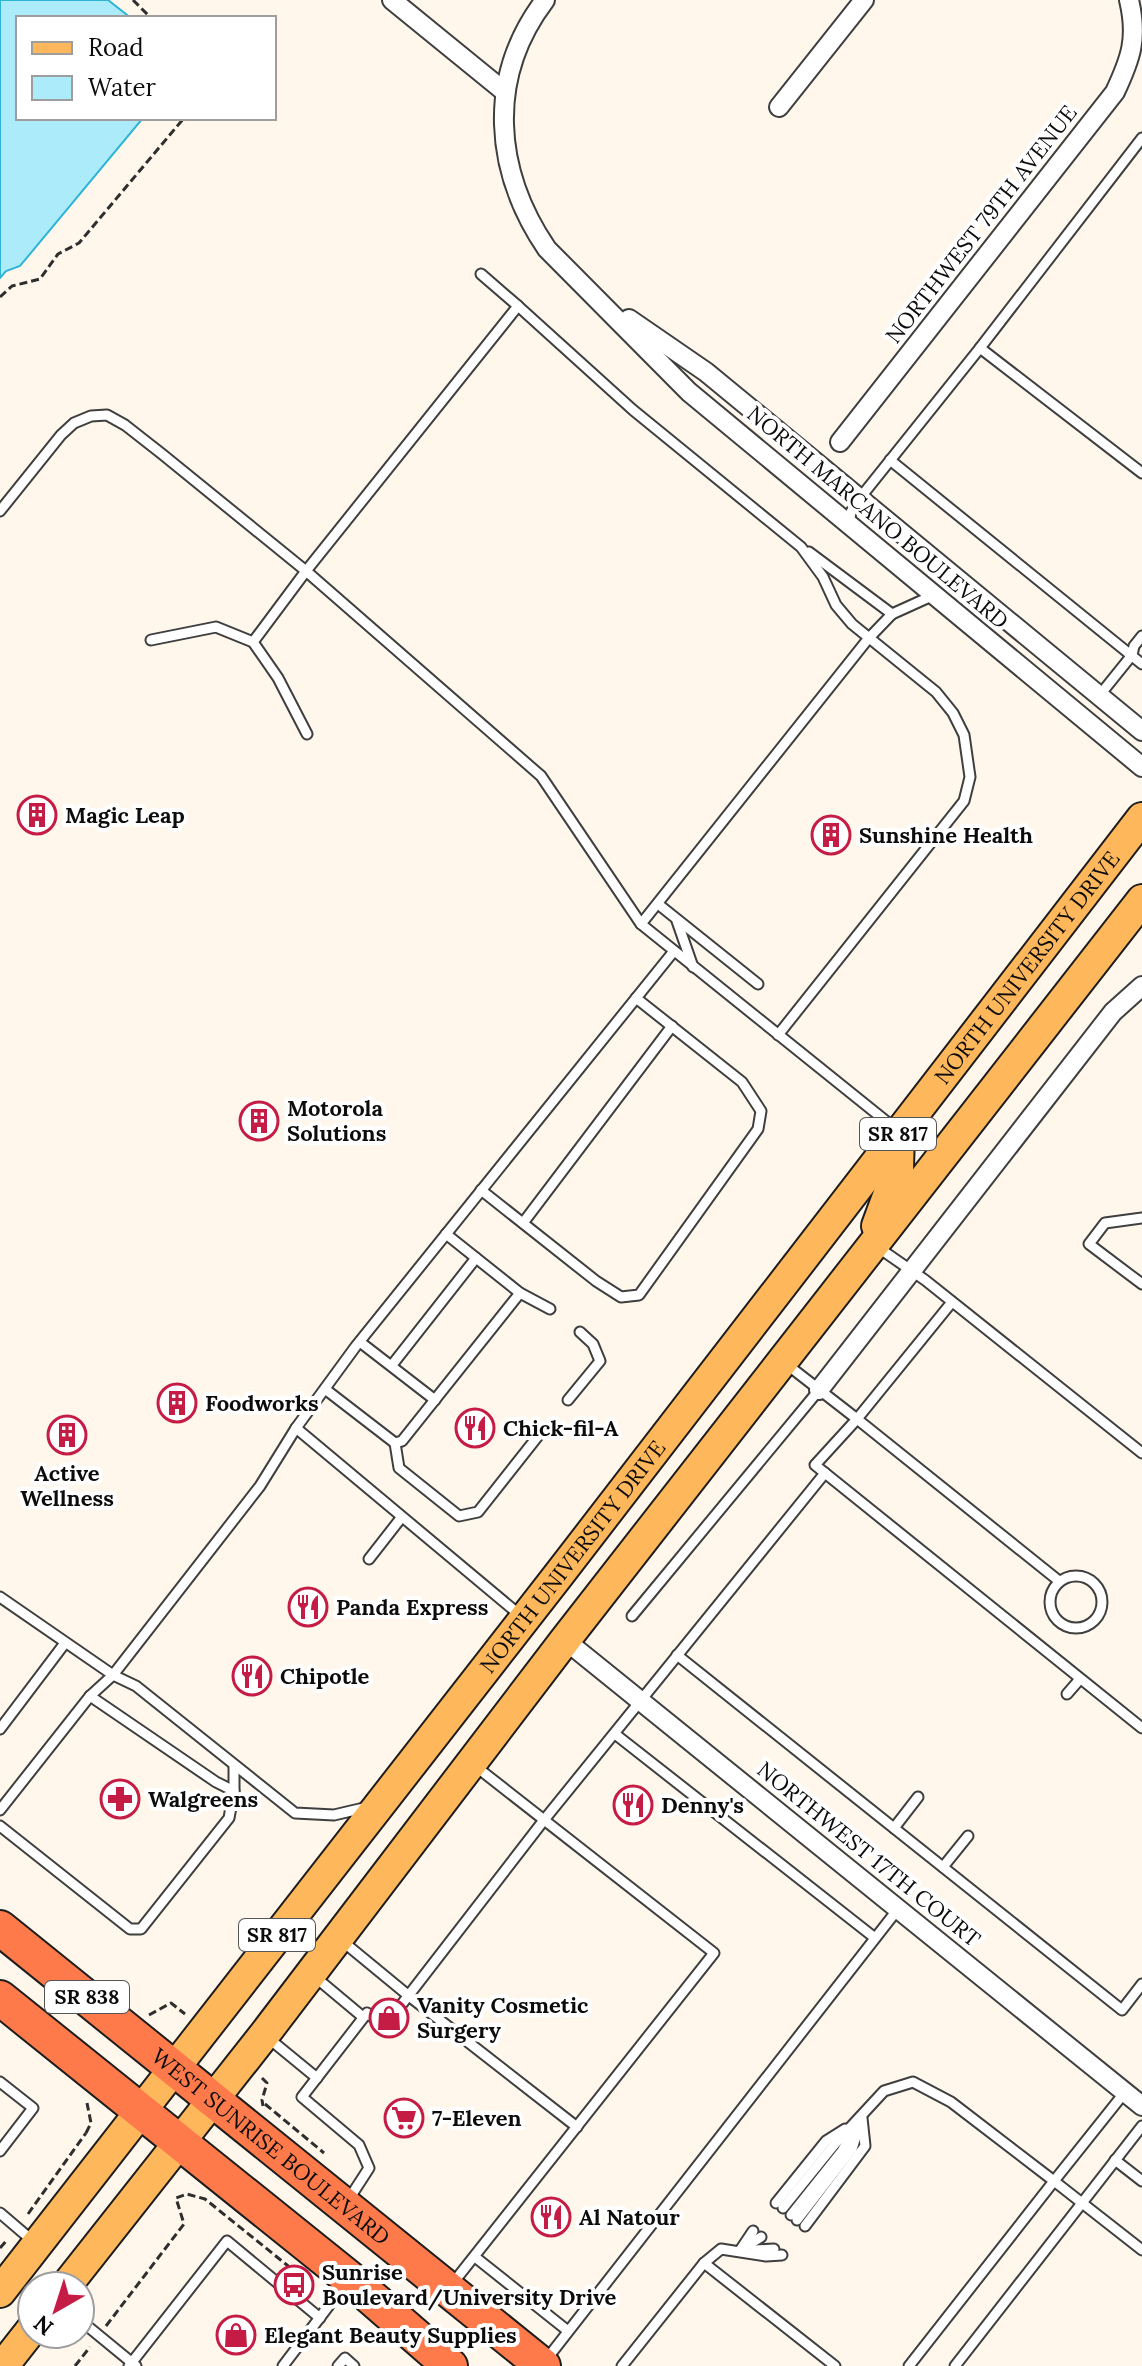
<svg xmlns="http://www.w3.org/2000/svg" width="1142" height="2366" font-family="Lora,serif">
<style>
.water{fill:#acecfa;stroke:#2eb4d6;stroke-width:2}
.lines{fill:none;stroke-linecap:round;stroke-linejoin:round}
.lane-casing{stroke:#3f3f3f;stroke-width:13}
.street-casing{stroke:#3f3f3f;stroke-width:22}
.primary-casing{stroke:#1d1d1d;stroke-width:34}
.highway-casing{stroke:#1d1d1d;stroke-width:38}
.path{stroke:#2e2e2e;stroke-width:3;stroke-dasharray:8 4;stroke-linecap:butt}
.lane{stroke:#fff;stroke-width:9}
.street{stroke:#fff;stroke-width:18}
.primary{stroke:#ffb75b;stroke-width:30}
.highway{stroke:#fe7a4a;stroke-width:34}
.labels{text-anchor:middle;stroke-width:8;stroke-linejoin:round;paint-order:stroke}
.shield{fill:#fff;stroke:#555;stroke-width:2}
.shield-label{font-size:20px;font-weight:bold;fill:#0c0c0c}
.street-label{font-size:22px;fill:#0c0c0c;stroke:#fff}
.poi-label{font-size:22px;font-weight:bold;fill:#0c0c0c;stroke:#fff;text-anchor:start}
</style>
<rect width="100%" height="100%" fill="#fff7eb"/>
<!-- water -->
<polygon class="water" points="0,0 108,0 131,18 18,18 18,118 143,118 20,266 6,271 0,278"/>
<g class="lines">
<!-- lane casing -->
<g class="lane-casing">
<g id="lane">
<polyline points="481,274 518,306"/>
<polyline points="980,348 1142,138"/>
<polyline points="890,460 1142,664"/>
<polyline points="0,511 61,435 74,423 91,416 107,415 125,425 162,454 306,571 518,306 633,410 801,547 823,577 836,605 852,624 936,692 953,713 964,735 970,777 964,801 778,1035"/>
<polyline points="849,524 851,512 860,498 980,348 1142,473"/>
<polyline points="809,552 892,614"/>
<polyline points="151,640 216,627 253,642 306,571 541,776 641,924 897,1130"/>
<polyline points="253,642 278,678 307,734"/>
<polyline points="1099,696 1132,655 1134,646 1142,636"/>
<polyline points="658,904 758,984"/>
<polyline points="677,921 693,967"/>
<polyline points="641,924 868,639 892,614 934,595"/>
<polyline points="481,1190 596,1281 621,1297 639,1295 758,1129 761,1111 742,1082 636,998"/>
<polyline points="1142,1218 1105,1223 1089,1244 1142,1284"/>
<polyline points="523,1223 672,1026"/>
<polyline points="876,1246 925,1280 1142,1453"/>
<polyline points="520,1293 550,1309"/>
<polyline points="952,1302 857,1419 1059,1581"/>
<polyline points="360,1342 435,1400"/>
<polyline points="785,1363 857,1419 815,1465 1142,1728"/>
<polyline points="392,1365 476,1258"/>
<polyline points="325,1389 395,1443 402,1441 520,1293 446,1234"/>
<polyline points="568,1400 600,1361 593,1344 580,1332"/>
<polyline points="296,1428 521,1616"/>
<polyline points="395,1443 399,1468 459,1516 478,1512 538,1436"/>
<polyline points="369,1559 401,1518"/>
<circle cx="1076" cy="1602" r="26"/>
<polyline points="0,1597 113,1675 260,1486 296,1428 356,1346 674,951"/>
<polyline points="632,1616 819,1390"/>
<polyline points="677,1655 1122,2010 1142,1984"/>
<polyline points="1067,1694 1080,1679"/>
<polyline points="90,1696 216,1782 234,1791"/>
<polyline points="0,1729 65,1643"/>
<polyline points="615,1734 875,1938"/>
<polyline points="0,1810 90,1696 113,1675 136,1686 295,1813 334,1815 368,1807"/>
<polyline points="0,1826 130,1929 141,1929 229,1818 234,1791 234,1766"/>
<polyline points="894,1828 918,1797"/>
<polyline points="943,1867 968,1836"/>
<polyline points="341,1940 409,1996 577,2127"/>
<polyline points="314,1976 363,2017"/>
<polyline points="267,2037 317,2078"/>
<polyline points="0,2082 33,2108 0,2151"/>
<polyline points="1125,2092 1054,2181 1142,2250"/>
<polyline points="1115,2160 1142,2181"/>
<polyline points="347,2202 369,2168 359,2145 302,2097 367,2013 385,2026 544,1820 825,1473"/>
<polyline points="776,2203 826,2141 845,2129"/>
<polyline points="783,2208 834,2145 884,2091 913,2082 951,2102 1054,2181 909,2366"/>
<polyline points="0,2213 34,2242"/>
<polyline points="791,2215 842,2151 854,2131"/>
<polyline points="797,2220 852,2149 861,2121"/>
<polyline points="805,2226 865,2146 862,2118"/>
<polyline points="741,2249 753,2231"/>
<polyline points="755,2250 774,2249"/>
<polyline points="739,2251 761,2237"/>
<polyline points="475,2257 568,2331"/>
<polyline points="704,2263 835,2366"/>
<polyline points="453,2283 714,1953 474,1765"/>
<polyline points="80,2320 136,2366"/>
<polyline points="546,2360 898,1909"/>
<polyline points="129,2366 227,2241 320,2318"/>
<polyline points="283,2366 346,2283"/>
<polyline points="338,2366 345,2358 354,2366"/>
<polyline points="622,2366 704,2263 721,2249 766,2256 782,2255"/>
<polyline points="955,2366 1142,2126"/>
</g>
</g>
<!-- street casing -->
<g class="street-casing">
<g id="street">
<polyline points="392,0 505,92"/>
<path d="M545 0C486 78 494 171 547 249L689 392 1142 767"/>
<polyline points="779,107 864,0"/>
<polyline points="629,319 706,372 1142,731"/>
<path d="M840 442 1115 92C1131 58 1138 38 1129 0"/>
<polyline points="819,1390 1113,1012 1142,986"/>
<polyline points="565,1640 1142,2106"/>
</g>
</g>
<!-- primary casing -->
<g class="primary-casing">
<g id="primary">
<polyline points="877,1226 898,1169 899,1133"/>
<polyline points="66,2286 264,2035 565,1640 1142,900"/>
<path id="s1" d="M0 2292 557 1577 1142 818"/>
<polyline points="3,2366 32,2329"/>
</g>
</g>
<!-- highway casing -->
<g class="highway-casing">
<g id="highway">
<path id="s2" d="M0 1928 543 2366"/>
<polyline points="0,1998 350,2279 450,2366"/>
</g>
</g>
<!-- path -->
<g class="path">
<polyline points="133,0 151,18"/>
<polyline points="0,297 12,286 40,279 58,254 79,243 184,118"/>
<polyline points="149,2015 171,2003 185,2014"/>
<polyline points="262,2078 267,2083 262,2100 263,2106"/>
<polyline points="265,2104 324,2153"/>
<polyline points="86,2133 91,2123 87,2103"/>
<polyline points="28,2214 86,2133"/>
<polyline points="0,2248 8,2239"/>
<polyline points="106,2326 184,2224 176,2198 187,2194 205,2199 313,2286"/>
<polyline points="75,2366 90,2347"/>
</g>
<!-- lane -->
<use href="#lane" class="lane"/>
<!-- street -->
<use href="#street" class="street"/>
<!-- primary -->
<use href="#primary" class="primary"/>
<!-- highway -->
<use href="#highway" class="highway"/>
</g>
<!-- icons -->
<defs>
<g id="building-ring" transform="scale(2)"><circle r="9.5" fill="#fff" stroke="#c51c45" stroke-width="1.5"/><path d="M-4-6H4V6H1V3H-1V6H-4ZM-2.5-4.3h1.7v1.8h-1.7ZM.8-4.3h1.7v1.8H.8ZM-2.5-1h1.7V.8h-1.7ZM.8-1h1.7V.8H.8Z" fill="#c51c45"/></g>
<g id="restaurant-ring" transform="scale(2)"><circle r="9.5" fill="#fff" stroke="#c51c45" stroke-width="1.5"/><path d="M-5-6h1v4h1v-4h1v4h1v-4h1v5L-1.5 .5V6h-2V.5L-5-1ZM5-6V6H3V1.5H1.5Q1.5-4 5-6Z" fill="#c51c45"/></g>
<g id="pharmacy-ring" transform="scale(2)"><circle r="9.5" fill="#fff" stroke="#c51c45" stroke-width="1.5"/><path d="M-2-6h4v4h4v4h-4v4h-4v-4h-4v-4h4Z" fill="#c51c45"/></g>
<g id="shop-ring" transform="scale(2)"><circle r="9.5" fill="#fff" stroke="#c51c45" stroke-width="1.5"/><path d="M-5-2.5h2.3a2.7 3.5 0 0 1 5.4 0H5L5.5 6h-11ZM-1.5-2.5h3a1.5 2.3 0 0 0-3 0Z" fill="#c51c45"/></g>
<g id="supermarket-ring" transform="scale(2)"><circle r="9.5" fill="#fff" stroke="#c51c45" stroke-width="1.5"/><path d="M-6-5.5h2.5l.6 2H6L4.5 2H-2.5L-4.4-4H-6ZM-1.5 3.2a1.3 1.3 0 1 0 .1 0ZM3 3.2a1.3 1.3 0 1 0 .1 0Z" fill="#c51c45"/></g>
<g id="bus-ring" transform="scale(2)"><circle r="9.5" fill="#fff" stroke="#c51c45" stroke-width="1.5"/><path d="M-5-6H5V4H4V6H2V4H-2V6H-4V4H-5ZM-3.5-4V0h7V-4ZM-3.5 1.2v1.5H-2V1.2ZM2 1.2v1.5H3.5V1.2Z" fill="#c51c45"/></g>
</defs>
<g fill-rule="evenodd">
<use href="#building-ring" x="37" y="815"/>
<use href="#building-ring" x="831" y="835"/>
<use href="#building-ring" x="259" y="1121"/>
<use href="#building-ring" x="177" y="1403"/>
<use href="#restaurant-ring" x="475" y="1428"/>
<use href="#building-ring" x="67" y="1435"/>
<use href="#restaurant-ring" x="308" y="1607"/>
<use href="#restaurant-ring" x="252" y="1676"/>
<use href="#pharmacy-ring" x="120" y="1799"/>
<use href="#restaurant-ring" x="633" y="1805"/>
<use href="#shop-ring" x="389" y="2018"/>
<use href="#supermarket-ring" x="404" y="2118"/>
<use href="#restaurant-ring" x="551" y="2217"/>
<use href="#bus-ring" x="294" y="2285"/>
<use href="#shop-ring" x="236" y="2335"/>
</g>
<g class="labels">
<!-- shield labels -->
<g class="shield">
<rect x="860" y="1118" width="76" height="32" rx="6"/>
<rect x="239" y="1919" width="76" height="32" rx="6"/>
<rect x="45" y="1981" width="84" height="32" rx="6"/>
</g>
<g class="shield-label">
<text x="898" y="1141">SR 817</text>
<text x="277" y="1942">SR 817</text>
<text x="87" y="2004">SR 838</text>
</g>
<!-- street labels -->
<g class="street-label">
<text transform="translate(981 224) rotate(-52)" y="8">NORTHWEST 79TH AVENUE</text>
<text transform="translate(878 517) rotate(40)" y="8">NORTH MARCANO BOULEVARD</text>
<text dy="8" stroke="none"><textPath href="#s1" startOffset="1676">NORTH UNIVERSITY DRIVE</textPath></text>
<text dy="8" stroke="none"><textPath href="#s1" startOffset="932">NORTH UNIVERSITY DRIVE</textPath></text>
<text transform="translate(869 1854) rotate(39)" y="8">NORTHWEST 17TH COURT</text>
<text dy="8" stroke="none"><textPath href="#s2" startOffset="348">WEST SUNRISE BOULEVARD</textPath></text>
</g>
<!-- poi labels -->
<g class="poi-label">
<text x="65" y="823">Magic Leap</text>
<text x="859" y="843">Sunshine Health</text>
<text x="287" y="1116">Motorola<tspan x="287" dy="25">Solutions</tspan></text>
<text x="205" y="1411">Foodworks</text>
<text x="503" y="1436">Chick-fil-A</text>
<text x="67" y="1481" text-anchor="middle">Active<tspan x="67" dy="25">Wellness</tspan></text>
<text x="336" y="1615">Panda Express</text>
<text x="280" y="1684">Chipotle</text>
<text x="148" y="1807">Walgreens</text>
<text x="661" y="1813">Denny's</text>
<text x="417" y="2013">Vanity Cosmetic<tspan x="417" dy="25">Surgery</tspan></text>
<text x="432" y="2126">7-Eleven</text>
<text x="579" y="2225">Al Natour</text>
<text x="322" y="2280">Sunrise<tspan x="322" dy="25">Boulevard/University Drive</tspan></text>
<text x="264" y="2343">Elegant Beauty Supplies</text>
</g>
</g>
<!-- legend -->
<rect x="16" y="16" width="260" height="104" fill="#ffffff" stroke="#9e9e9e" stroke-width="2"/>
<rect x="32" y="42" width="40" height="12" fill="#ffb75b" stroke="#9e9e9e" stroke-width="2"/>
<text x="88" y="56" font-size="24" fill="#0c0c0c">Road</text>
<rect x="32" y="76" width="40" height="24" fill="#acecfa" stroke="#9e9e9e" stroke-width="2"/>
<text x="88" y="96" font-size="24" fill="#0c0c0c">Water</text>
<!-- north arrow -->
<g transform="translate(56 2310) rotate(219)"><circle r="38" fill="#ffffff" stroke="#9e9e9e" stroke-width="2"/>
<path d="M0-6L14 30L0 20L-14 30Z" fill="#c51c45"/>
<text y="-12" font-size="22" font-weight="bold" text-anchor="middle" fill="#0c0c0c">N</text>
</g>
</svg>
